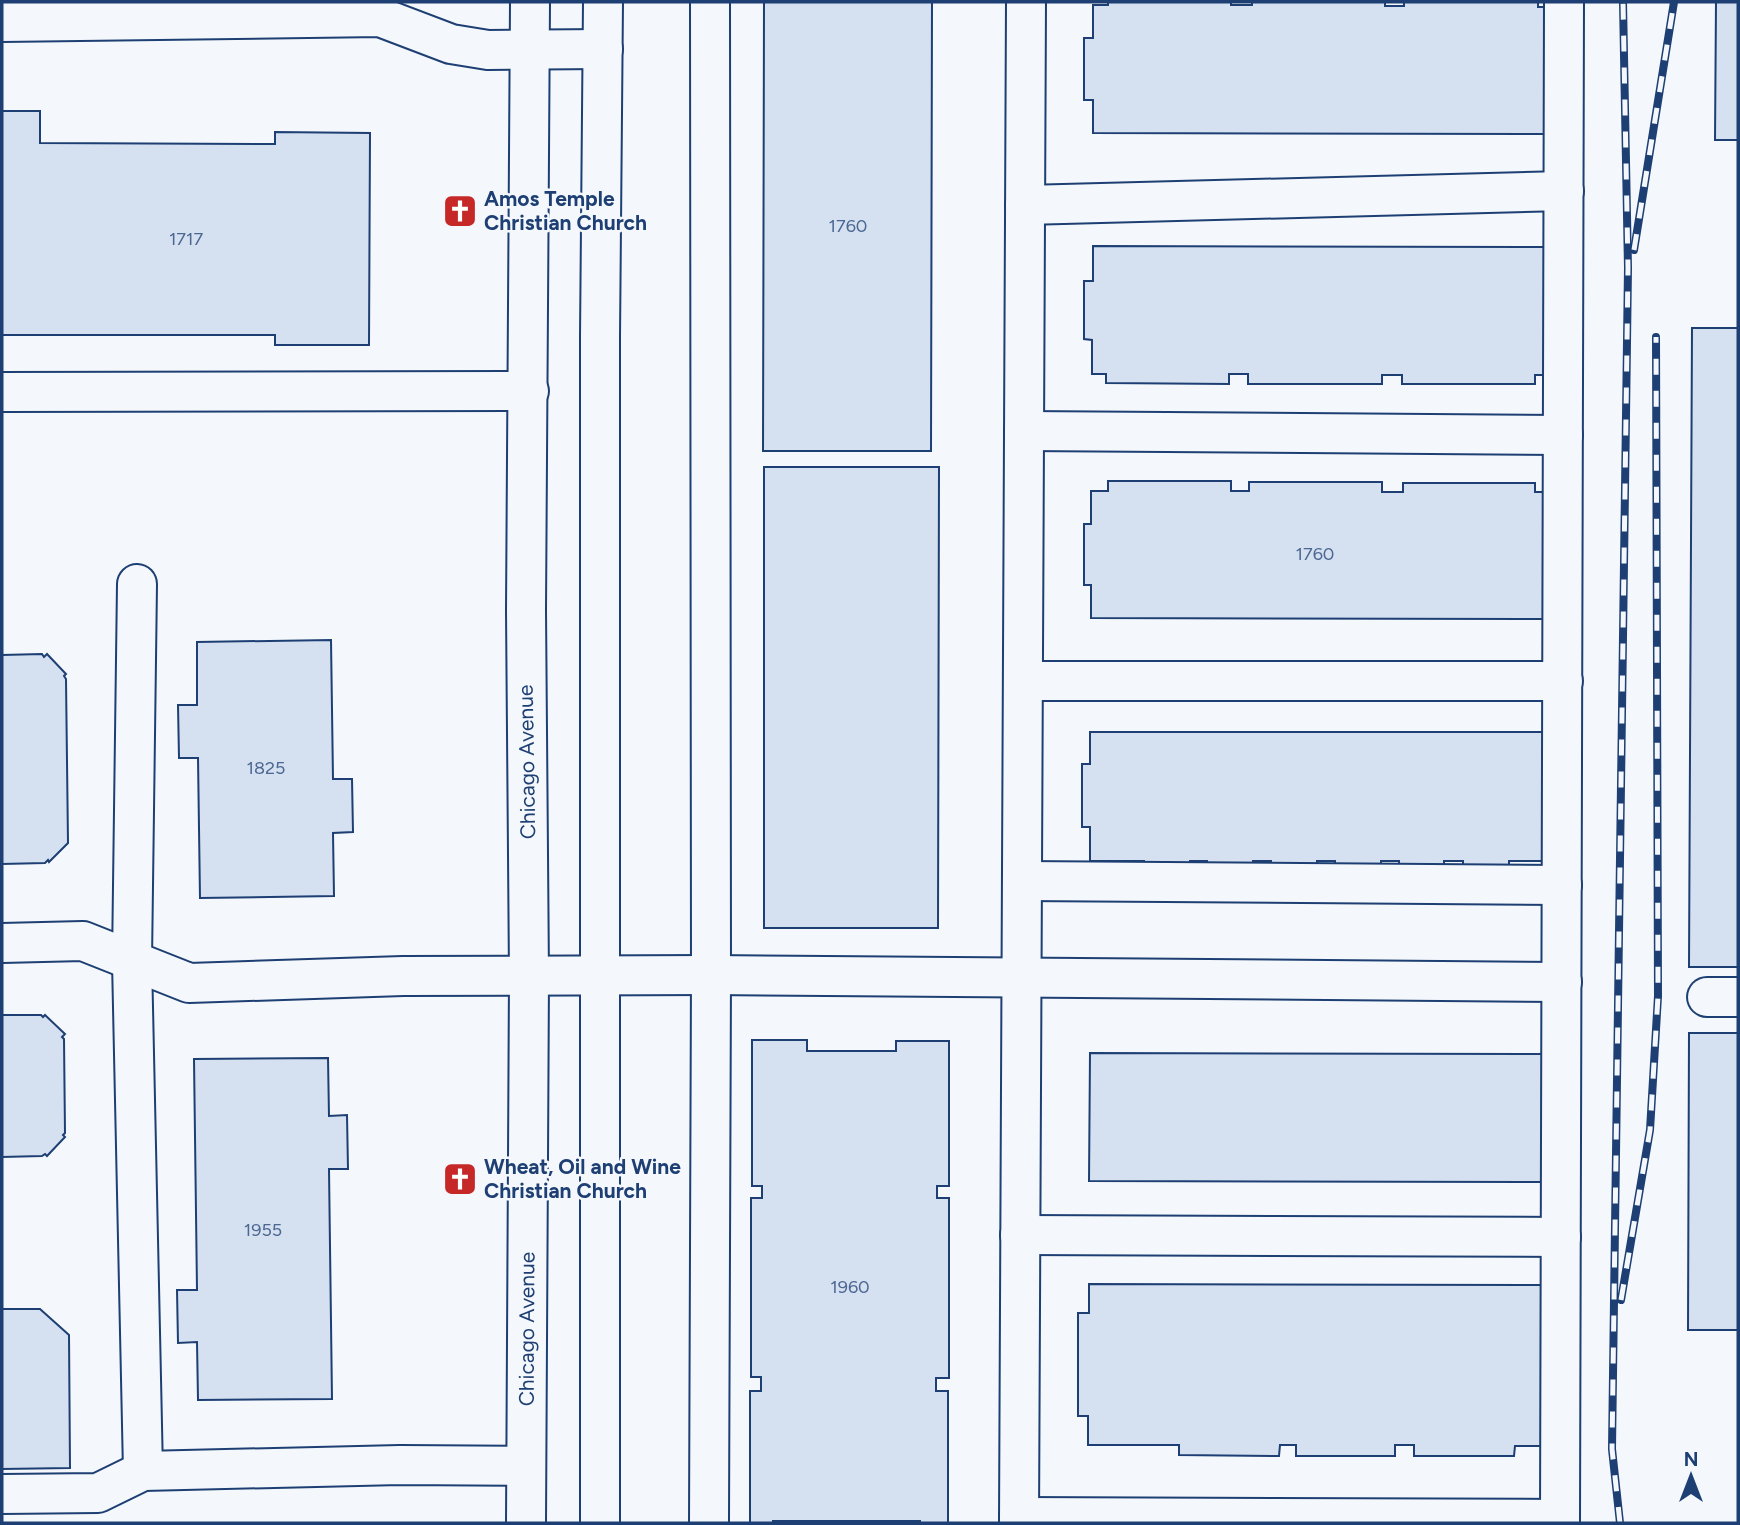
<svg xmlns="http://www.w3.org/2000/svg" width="1740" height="1525" font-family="Figtree,sans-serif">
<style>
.building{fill:#d5e0f0;stroke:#1d3f73;stroke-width:2}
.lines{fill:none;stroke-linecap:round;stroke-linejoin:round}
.minor-casing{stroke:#1d3f73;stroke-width:42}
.major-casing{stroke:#1d3f73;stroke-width:42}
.minor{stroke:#f4f7fb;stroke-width:38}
.major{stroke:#f4f7fb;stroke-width:38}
.rail-casing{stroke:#1d3f73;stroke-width:8}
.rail{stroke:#f4f7fb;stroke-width:5;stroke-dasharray:16;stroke-linecap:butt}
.labels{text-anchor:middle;stroke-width:5;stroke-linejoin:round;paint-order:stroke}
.number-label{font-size:18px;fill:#4b6792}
.poi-label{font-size:21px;font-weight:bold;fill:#1d3f73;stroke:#f4f7fb;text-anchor:start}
.street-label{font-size:21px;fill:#1d3f73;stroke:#f4f7fb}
</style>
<rect width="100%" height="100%" fill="#f4f7fb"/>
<!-- building -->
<g class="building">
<polygon points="764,2 932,2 931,451 763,451"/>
<polygon points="1108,2 1231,2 1231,5 1252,5 1252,2 1385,2 1385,6 1404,6 1404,2 1538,2 1538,7 1548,7 1547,134 1093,133 1093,100 1084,100 1084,38 1093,38 1093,5 1108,5"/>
<polygon points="1716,2 1738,2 1738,140 1715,140"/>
<polygon points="2,111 40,111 40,143 275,144 275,132 370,133 369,345 275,345 275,335 2,335"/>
<polygon points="1093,246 1547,247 1547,375 1535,375 1535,384 1402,384 1402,375 1382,375 1382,384 1248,384 1248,374 1229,374 1229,384 1106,383 1106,374 1092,374 1092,340 1084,339 1084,281 1093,281"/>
<polygon points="1692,328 1738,328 1738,967 1689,967"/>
<polygon points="764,467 939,467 938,928 764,928"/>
<polygon points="1108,481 1231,481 1231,491 1249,491 1249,482 1382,482 1382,492 1403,492 1403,483 1535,483 1535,492 1546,492 1546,619 1091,618 1091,585 1084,585 1084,524 1091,524 1091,491 1108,491"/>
<polygon points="331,640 333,779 352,779 353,832 333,833 334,896 200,898 198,758 179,758 178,705 197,705 197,642"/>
<polygon points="42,654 44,657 47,654 66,674 64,676 66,679 68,843 49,862 48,860 45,863 2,864 2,655"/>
<polygon points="1090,732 1545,732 1545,861 1509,861 1509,869 1463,869 1463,861 1444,861 1444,869 1399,869 1399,861 1381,861 1381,869 1335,869 1335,861 1317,861 1317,869 1271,869 1271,861 1253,861 1253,869 1207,869 1207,861 1190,861 1190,868 1144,868 1144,861 1090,861 1090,827 1082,827 1082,764 1090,764"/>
<polygon points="2,1015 41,1015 43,1017 45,1015 65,1034 62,1037 64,1039 65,1133 63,1135 65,1137 47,1156 45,1154 42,1156 2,1157"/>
<polygon points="1689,1033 1738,1033 1738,1330 1688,1330"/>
<polygon points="752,1040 807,1040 807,1051 896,1051 896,1041 949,1041 949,1186 937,1186 937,1198 949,1198 949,1378 936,1378 936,1391 948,1391 948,1523 920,1523 920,1521 773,1521 773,1523 750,1523 750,1391 761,1391 761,1377 751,1377 751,1198 762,1198 762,1186 752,1186"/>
<polygon points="1090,1053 1543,1054 1543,1182 1089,1181"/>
<polygon points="328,1058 329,1116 347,1115 348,1169 329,1169 332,1399 198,1400 197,1342 178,1343 177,1290 197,1290 194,1059"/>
<polygon points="1089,1284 1543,1285 1543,1446 1515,1446 1514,1456 1414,1456 1414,1445 1395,1445 1395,1456 1296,1456 1296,1445 1280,1445 1279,1456 1179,1455 1179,1445 1088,1445 1088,1416 1078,1416 1078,1313 1089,1313"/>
<polygon points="2,1309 40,1309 69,1335 70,1468 2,1469"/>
</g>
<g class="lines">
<!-- minor casing -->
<g class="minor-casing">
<g id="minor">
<polyline points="2,22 380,17 451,44 488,50 603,49"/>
<polyline points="1025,205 1564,191"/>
<polyline points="2,392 529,391"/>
<polyline points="1024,431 1563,435"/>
<polyline points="137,584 132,961 143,1471"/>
<polyline points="1023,681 1563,681"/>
<polyline points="1022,881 1562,885"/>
<polyline points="2,943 83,941 189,983 403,976 711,975 1562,982"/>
<polyline points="1707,997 1738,997"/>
<polyline points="1020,1235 1561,1237"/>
<polyline points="2,1494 98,1493 143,1471 400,1465 526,1466"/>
<polyline points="1019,1517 1560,1519"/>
<polyline points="709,1523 711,975 710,2"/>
<polyline points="1019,1523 1026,2"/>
<polyline points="1560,1523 1564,2"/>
</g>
</g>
<!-- major casing -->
<g class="major-casing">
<g id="major">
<path id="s1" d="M526 1523 529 976 526 610 530 2"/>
<polyline points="600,1523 600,337 603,2"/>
</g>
</g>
<!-- minor -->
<use href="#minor" class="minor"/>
<!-- major -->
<use href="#major" class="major"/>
<!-- rail casing -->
<g class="rail-casing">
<g id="rail">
<polyline points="1634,250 1674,2"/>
<polyline points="1621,1300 1650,1130 1658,996 1656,337"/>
<polyline points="1620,1523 1612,1449 1628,268 1623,2"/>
</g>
</g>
<!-- rail -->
<use href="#rail" class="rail"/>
</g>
<!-- icons -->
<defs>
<g id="church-square" transform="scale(1.75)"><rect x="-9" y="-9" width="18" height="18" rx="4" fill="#c62828" stroke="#f4f7fb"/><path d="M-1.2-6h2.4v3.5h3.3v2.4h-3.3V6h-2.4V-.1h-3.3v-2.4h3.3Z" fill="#fff"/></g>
</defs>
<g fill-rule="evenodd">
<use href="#church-square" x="460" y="211"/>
<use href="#church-square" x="460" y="1179"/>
</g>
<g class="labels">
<!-- number labels -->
<g class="number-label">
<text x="848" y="232">1760</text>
<text x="186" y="245">1717</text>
<text x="1315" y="560">1760</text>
<text x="266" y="774">1825</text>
<text x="263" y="1236">1955</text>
<text x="850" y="1293">1960</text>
</g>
<!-- poi labels -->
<g class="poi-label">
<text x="484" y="206">Amos Temple<tspan x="484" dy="24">Christian Church</tspan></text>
<text x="484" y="1174">Wheat, Oil and Wine<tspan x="484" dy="24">Christian Church</tspan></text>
</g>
<!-- street labels -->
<g class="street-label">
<text transform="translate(527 762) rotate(-91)" y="7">Chicago Avenue</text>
<text dy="7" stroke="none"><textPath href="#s1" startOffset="194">Chicago Avenue</textPath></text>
</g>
</g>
<!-- border -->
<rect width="1740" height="1525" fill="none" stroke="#1d3f73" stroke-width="7"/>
<!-- north arrow -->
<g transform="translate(1691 1476)" stroke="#f4f7fb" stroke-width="5" paint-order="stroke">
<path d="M0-5L12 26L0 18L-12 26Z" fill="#1d3f73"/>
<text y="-10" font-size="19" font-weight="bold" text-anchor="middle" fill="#1d3f73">N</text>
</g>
</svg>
